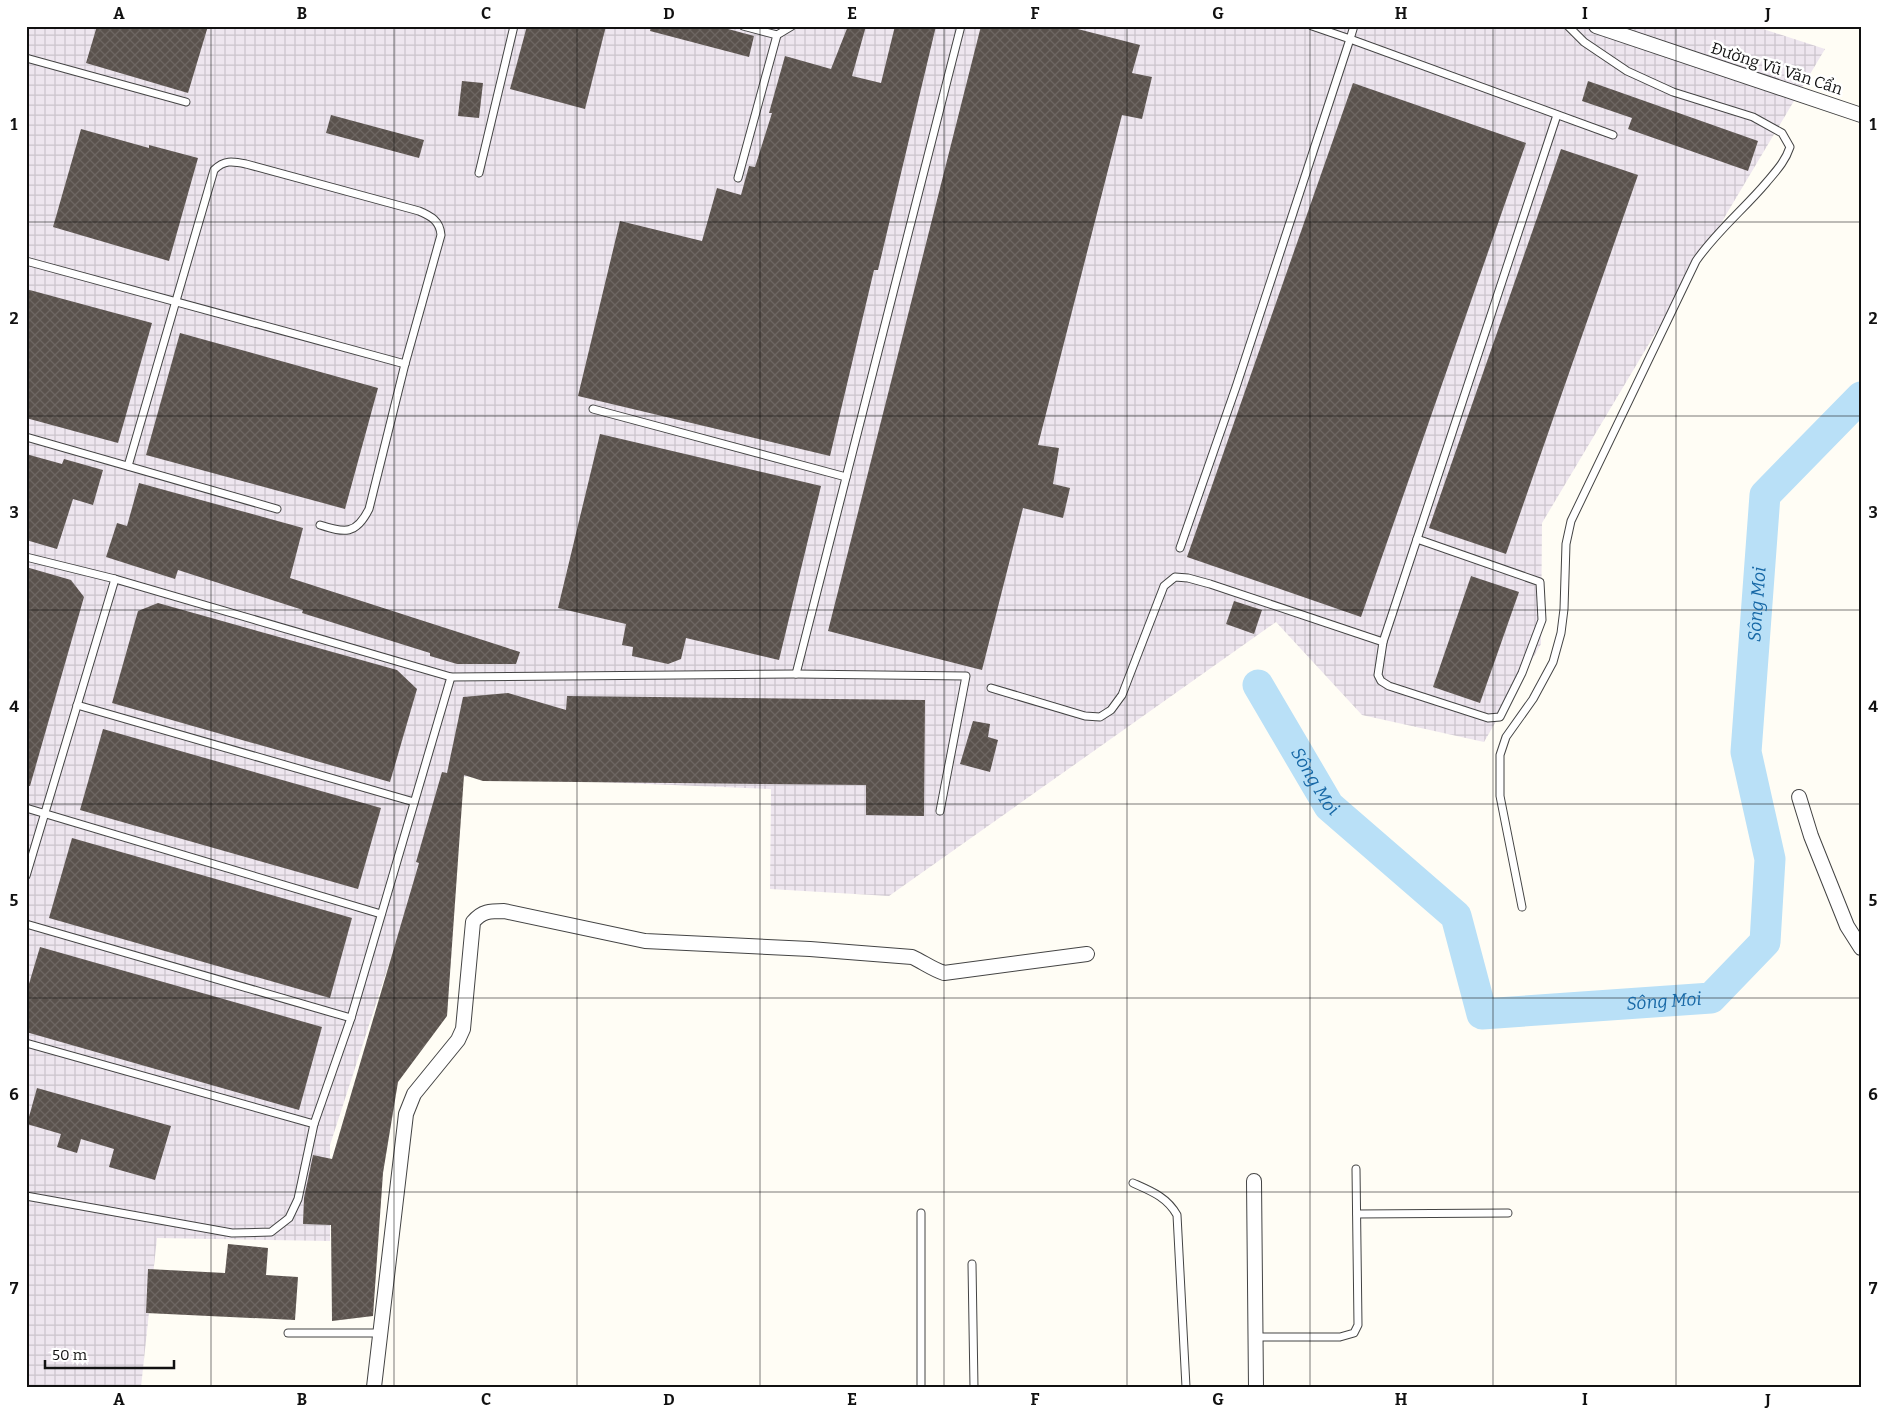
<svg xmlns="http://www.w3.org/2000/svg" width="1887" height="1413" font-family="Bitter,serif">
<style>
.industrial{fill:url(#industrial-grid)}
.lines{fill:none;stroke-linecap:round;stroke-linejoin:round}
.river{stroke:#b9e0f7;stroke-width:31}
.building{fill:url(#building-cross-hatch)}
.service-casing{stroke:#444;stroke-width:9}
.minor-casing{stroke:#444;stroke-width:16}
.service{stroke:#fff;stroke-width:7}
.minor{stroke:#fff;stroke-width:14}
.grid{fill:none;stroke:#111;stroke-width:1;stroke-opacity:0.55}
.labels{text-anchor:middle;stroke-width:5;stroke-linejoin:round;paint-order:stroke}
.street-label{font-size:16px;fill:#111;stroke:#fff}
.water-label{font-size:18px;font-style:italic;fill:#1768a6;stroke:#fff}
.neatline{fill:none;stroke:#111;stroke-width:2}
.grid-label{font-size:16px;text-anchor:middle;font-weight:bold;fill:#111}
</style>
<defs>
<pattern id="industrial-grid" width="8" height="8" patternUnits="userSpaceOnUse" patternTransform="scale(1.25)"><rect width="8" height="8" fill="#eee6ef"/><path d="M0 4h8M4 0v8" fill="none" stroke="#cbc4cc"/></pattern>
<pattern id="building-cross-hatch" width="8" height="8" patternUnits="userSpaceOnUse" patternTransform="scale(1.25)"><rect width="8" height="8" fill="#5a524d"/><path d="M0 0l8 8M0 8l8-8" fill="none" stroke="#6d6662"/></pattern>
</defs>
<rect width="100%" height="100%" fill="#fffdf5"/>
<!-- industrial -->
<polygon class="industrial" points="26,26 1754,26 1825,49 1542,523 1541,644 1484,742 1362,715 1276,622 889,896 770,889 771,789 450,776 330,1145 330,1241 157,1238 141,1387 26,1387"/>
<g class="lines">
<!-- river -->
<path class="river" id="s1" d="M1258 685 1329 806 1456 916 1482 1014 1711 998 1765 942 1770 859 1746 752 1765 495 1861 397"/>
</g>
<!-- building -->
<g class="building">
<polygon points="97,26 208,26 188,93 86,63"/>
<polygon points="527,26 606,26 585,109 510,89"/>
<polygon points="651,26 717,26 754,36 749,57 650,31"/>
<polygon points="848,26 866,26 852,76 881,83 895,26 936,26 878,270 874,270 830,456 578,396 620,221 702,241 717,188 741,195 749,166 755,167 772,113 769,113 785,56 831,69"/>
<polygon points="981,26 1066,26 1140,45 1132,73 1152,77 1142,119 1122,115 1038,445 1059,448 1053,484 1070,488 1063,518 1023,508 982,670 828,631"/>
<polygon points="462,81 483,83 479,118 458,116"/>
<polygon points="1588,81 1758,141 1748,171 1628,129 1632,118 1582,101"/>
<polygon points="1353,83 1526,143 1361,617 1187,557"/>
<polygon points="331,115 424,140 419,158 326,133"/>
<polygon points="81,129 149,148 149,145 198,158 169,261 53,227"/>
<polygon points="1561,149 1638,175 1506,554 1429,528"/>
<polygon points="26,289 152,323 118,443 26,418"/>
<polygon points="180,333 378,388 345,509 146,455"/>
<polygon points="600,434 821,486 779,660 686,638 681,659 668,664 632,656 633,647 622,645 626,624 558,608"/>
<polygon points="26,454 62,464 64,459 103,470 93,505 73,499 57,549 26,540"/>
<polygon points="139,483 303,528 290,578 520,652 516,664 457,664 430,656 430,653 302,613 303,610 178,570 175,579 106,557 117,523 127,526"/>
<polygon points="26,567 71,580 84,597 30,786 26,786"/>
<polygon points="1471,576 1519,592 1480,703 1433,687"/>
<polygon points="1234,601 1262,610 1254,634 1226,624"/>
<polygon points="158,603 397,670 417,689 390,782 112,703 138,611"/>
<polygon points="508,693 566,710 567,696 925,700 924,816 866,815 866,785 483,781 464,775 447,1016 398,1082 383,1173 373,1316 332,1321 331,1225 303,1224 304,1198 313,1155 332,1159 419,863 416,862 442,772 447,773 463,697"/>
<polygon points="973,721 990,724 988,737 998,740 990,772 960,764"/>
<polygon points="103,729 381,808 358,889 80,810"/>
<polygon points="72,838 352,918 330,998 49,918"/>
<polygon points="40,947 322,1027 299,1110 26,1032 26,994"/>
<polygon points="37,1088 171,1126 155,1180 109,1167 114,1149 81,1139 77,1153 57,1147 61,1134 27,1124"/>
<polygon points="228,1244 268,1248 266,1275 298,1277 295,1320 146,1313 148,1269 225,1273"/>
</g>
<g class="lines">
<!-- service casing -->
<g class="service-casing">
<g id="service">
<polyline points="743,26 777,35 792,26"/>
<polyline points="1354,26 1350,39 1613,135"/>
<polyline points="26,58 186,102"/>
<polyline points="479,173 514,26"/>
<polyline points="738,178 777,35"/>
<polyline points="26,261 405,364"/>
<polyline points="593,409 846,477"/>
<polyline points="26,437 277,509"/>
<path d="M128 466 214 170C224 160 232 161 246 164L419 211C431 216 440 221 441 235L405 364 369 509C356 535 345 533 320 525"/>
<polyline points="1180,548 1236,387 1350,39 1312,26"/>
<polyline points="26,557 115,579 451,677 796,674 966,676 940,811"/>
<polyline points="1383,642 1557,115"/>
<polyline points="796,674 961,26"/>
<polyline points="991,688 1085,716 1100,717 1111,710 1122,695 1164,586 1175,577 1188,578 1210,584 1383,642 1378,675 1381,681 1389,686 1488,718 1500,717 1522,673 1542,620 1540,582 1417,539"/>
<polyline points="77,705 414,802"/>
<polyline points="26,808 381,914"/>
<polyline points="26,876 115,579"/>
<path d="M1522 907 1500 796V755L1506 737 1533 699 1553 662 1561 633 1564 609 1566 544 1571 521 1696 261C1716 232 1744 209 1766 183 1776 171 1785 162 1790 147L1782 133 1753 117 1673 92 1627 71 1584 42 1568 26"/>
<polyline points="26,924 351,1018"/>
<polyline points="26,1043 314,1124"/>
<path d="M1133 1183C1151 1191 1167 1197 1177 1215L1186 1387"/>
<polyline points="26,1196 232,1233 271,1232 289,1218 298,1199 314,1124 351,1018 451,677"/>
<polyline points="921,1213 921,1387"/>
<polyline points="1357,1214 1508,1213"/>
<polyline points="972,1264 974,1387"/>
<polyline points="288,1333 380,1333"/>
<polyline points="1256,1337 1340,1337 1354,1333 1358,1325 1356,1169"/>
</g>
</g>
<!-- minor casing -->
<g class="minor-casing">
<g id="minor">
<polyline points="1596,26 1861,115"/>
<polyline points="1799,797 1811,836 1847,926 1861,948"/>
<polyline points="1254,1181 1256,1387"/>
<path d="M374 1387 406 1114 414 1094 458 1040 463 1029 473 922C482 911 490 911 504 911L645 941 810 949 912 957C923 962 932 969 944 973L1087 954"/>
</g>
</g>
<!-- service -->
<use href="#service" class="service"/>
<!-- minor -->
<use href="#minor" class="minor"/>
</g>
<!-- grid -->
<path class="grid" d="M211 26V1387M394 26V1387M577 26V1387M760 26V1387M944 26V1387M1127 26V1387M1310 26V1387M1493 26V1387M1676 26V1387M26 222H1861M26 416H1861M26 610H1861M26 804H1861M26 998H1861M26 1192H1861"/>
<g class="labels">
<!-- street labels -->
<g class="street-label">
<text transform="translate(1777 68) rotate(18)" y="6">Đường Vũ Văn Cẩn</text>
</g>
<!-- water labels -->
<g class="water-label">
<text dy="6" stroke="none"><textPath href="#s1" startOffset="1058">Sông Moi</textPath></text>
<text dy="6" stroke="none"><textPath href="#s1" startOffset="112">Sông Moi</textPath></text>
<text dy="6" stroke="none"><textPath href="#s1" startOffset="592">Sông Moi</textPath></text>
</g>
</g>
<!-- border -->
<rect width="1887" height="1413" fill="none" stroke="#ffffff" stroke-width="55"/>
<!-- scale -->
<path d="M45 1360v8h129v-8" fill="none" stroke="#111111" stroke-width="2.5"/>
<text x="52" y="1360" font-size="15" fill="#111111" stroke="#ffffff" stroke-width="4" paint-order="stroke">50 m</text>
<rect x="28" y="28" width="1832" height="1358" class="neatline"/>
<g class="grid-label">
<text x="119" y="19">A</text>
<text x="302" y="19">B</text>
<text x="486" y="19">C</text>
<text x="669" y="19">D</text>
<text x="852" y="19">E</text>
<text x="1035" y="19">F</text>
<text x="1218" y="19">G</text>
<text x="1401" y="19">H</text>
<text x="1585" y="19">I</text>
<text x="1768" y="19">J</text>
<text x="14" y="130">1</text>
<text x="1873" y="130">1</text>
<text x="14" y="324">2</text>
<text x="1873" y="324">2</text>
<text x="14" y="518">3</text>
<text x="1873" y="518">3</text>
<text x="14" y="712">4</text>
<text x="1873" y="712">4</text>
<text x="14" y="906">5</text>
<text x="1873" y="906">5</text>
<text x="14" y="1100">6</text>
<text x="1873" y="1100">6</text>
<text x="14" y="1294">7</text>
<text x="1873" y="1294">7</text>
<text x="119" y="1405">A</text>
<text x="302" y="1405">B</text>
<text x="486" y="1405">C</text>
<text x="669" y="1405">D</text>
<text x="852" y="1405">E</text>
<text x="1035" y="1405">F</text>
<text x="1218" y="1405">G</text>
<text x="1401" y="1405">H</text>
<text x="1585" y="1405">I</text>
<text x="1768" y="1405">J</text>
</g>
</svg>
